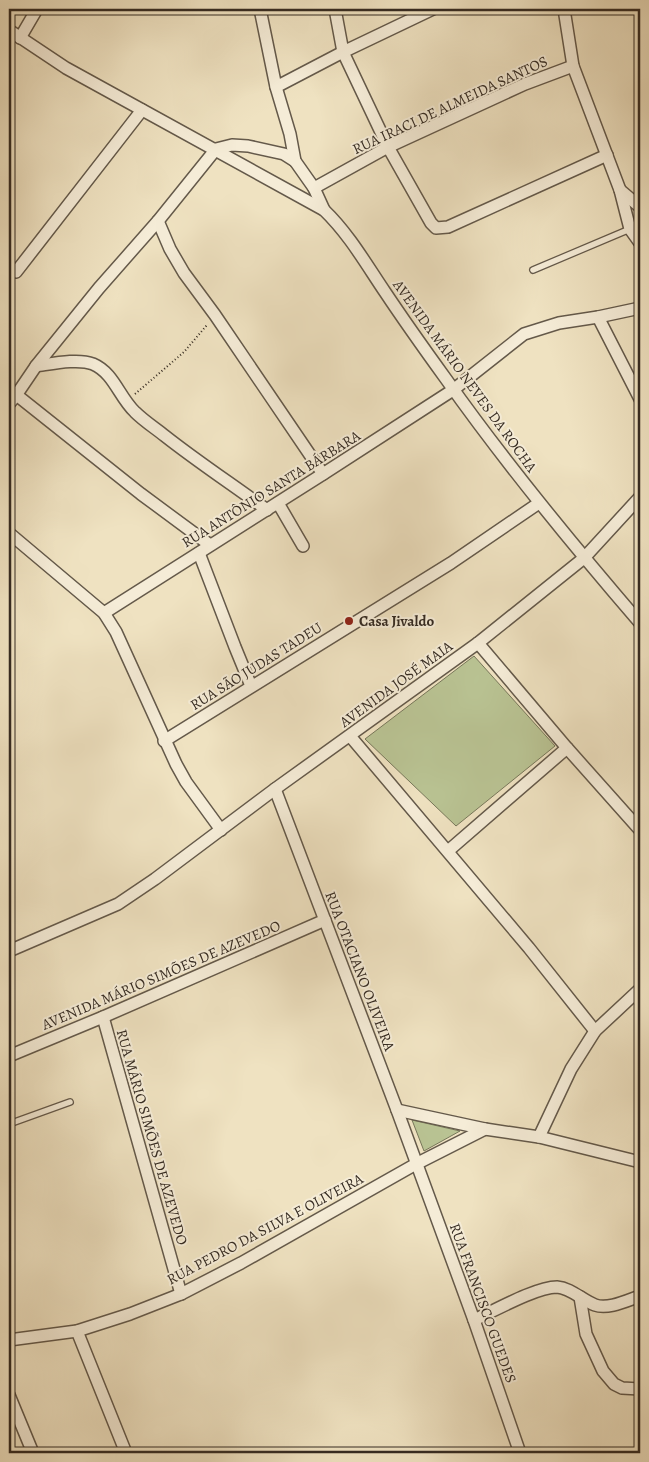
<svg xmlns="http://www.w3.org/2000/svg" width="649" height="1462" font-family="Alegreya,serif">
<style>
.green{fill:#b9c393;stroke:#77775a}
.lines{fill:none;stroke-linecap:round;stroke-linejoin:round}
.lane-casing{stroke:#64594a;stroke-width:8}
.street-casing{stroke:#64594a;stroke-width:14}
.path{stroke:#352b22;stroke-width:2;stroke-dasharray:1 2.5;stroke-linecap:butt}
.lane{stroke:#f5ecd7;stroke-width:5.5}
.street{stroke:#f5ecd7;stroke-width:11}
.poi-dot{fill:#8f2418;stroke:#f5ecd7;stroke-width:2}
.labels{text-anchor:middle;stroke-width:4;stroke-linejoin:round;paint-order:stroke}
.street-label{font-size:15px;fill:#352b22;stroke:#f5ecd7}
.poi-label{font-size:15px;font-weight:bold;fill:#352b22;stroke:#f5ecd7;text-anchor:start}
</style>
<rect width="100%" height="100%" fill="#efe2c1"/>
<filter id="stains"><feTurbulence type="fractalNoise" baseFrequency=".004" numOctaves="4"/><feColorMatrix values="0 0 0 0 .2 0 0 0 0 .09 0 0 0 0 .02 0 0 0 .5 -.17"/></filter>
<radialGradient id="worn" r=".72"><stop offset=".6" stop-color="#630" stop-opacity="0"/><stop offset="1" stop-color="#630" stop-opacity=".3"/></radialGradient>
<!-- green -->
<g class="green">
<polygon points="474,656 555,746 456,826 365,739"/>
<polygon points="412,1120 460,1131 424,1151"/>
</g>
<g class="lines">
<!-- lane casing -->
<g class="lane-casing">
<g id="lane">
<polyline points="533,270 630,229"/>
<polyline points="9,1124 70,1102"/>
</g>
</g>
<!-- street casing -->
<g class="street-casing">
<g id="street">
<polyline points="260,9 276,87 290,134 295,161 314,188 324,210"/>
<polyline points="335,9 343,52 388,147 431,223 436,228 448,227 607,155"/>
<polyline points="564,9 573,66 620,190 630,229 640,243"/>
<path d="M9 30 66 68 324 210C349 234 366 264 385 292 405 322 425 350 446 379 506 464 572 544 640 623"/>
<polyline points="20,38 37,9"/>
<polyline points="276,87 343,52 433,9"/>
<polyline points="314,188 388,147 525,84 573,66"/>
<polyline points="620,190 640,207"/>
<polyline points="158,221 170,249 184,273 215,315 323,474"/>
<polyline points="16,272 142,110"/>
<polyline points="598,317 640,399"/>
<path d="M36 366C51 364 78 358 93 364 114 373 119 397 135 412 144 421 155 428 165 436 198 462 233 485 267 510"/>
<polyline points="9,389 141,494 210,545"/>
<polyline points="9,404 17,394 36,366 99,288 158,221 216,149 232,145 248,146 284,154 295,161"/>
<polyline points="278,503 303,546"/>
<polyline points="9,533 104,613 116,632 176,764 186,782 221,830"/>
<polyline points="199,553 235,647 251,686"/>
<polyline points="104,613 323,474 453,390 524,334 559,323 598,317 640,308"/>
<polyline points="478,643 567,748 640,830"/>
<polyline points="350,736 529,948 595,1031"/>
<polyline points="164,741 451,563 539,503"/>
<polyline points="275,789 397,1110 474,1320 520,1453"/>
<polyline points="448,851 567,748"/>
<polyline points="9,951 118,904 155,879 275,789 478,643 584,558 640,497"/>
<polyline points="103,1017 181,1294"/>
<polyline points="9,1056 103,1017 325,920"/>
<polyline points="397,1110 485,1129 539,1137 640,1162"/>
<polyline points="539,1137 571,1069 595,1031 640,989"/>
<polyline points="580,1297 586,1334 603,1371 614,1384 622,1388 640,1389"/>
<path d="M474 1320C494 1311 536 1287 557 1287 571 1288 582 1300 595 1305 608 1310 628 1300 640 1296"/>
<polyline points="77,1331 126,1453"/>
<polyline points="9,1340 77,1331 130,1314 181,1294 241,1263 416,1164 485,1129"/>
<polyline points="9,1395 33,1453"/>
</g>
</g>
<!-- path -->
<polyline class="path" points="135,394 184,352 207,325"/>
<!-- lane -->
<use href="#lane" class="lane"/>
<!-- street -->
<use href="#street" class="street"/>
</g>
<!-- markers -->
<circle class="poi-dot" cx="349" cy="621" r="5"/>
<g class="labels">
<!-- street labels -->
<g class="street-label">
<text transform="translate(450 105) rotate(-25)" y="5">RUA IRACI DE ALMEIDA SANTOS</text>
<text transform="translate(465 376) rotate(54)" y="5">AVENIDA MÁRIO NEVES DA ROCHA</text>
<text transform="translate(271 489) rotate(-32)" y="5">RUA ANTÔNIO SANTA BÁRBARA</text>
<text transform="translate(256 666) rotate(-32)" y="5">RUA SÃO JUDAS TADEU</text>
<text transform="translate(396 684) rotate(-36)" y="5">AVENIDA JOSÉ MAIA</text>
<text transform="translate(360 971) rotate(69)" y="5">RUA OTACIANO OLIVEIRA</text>
<text transform="translate(161 975) rotate(-23)" y="5">AVENIDA MÁRIO SIMÕES DE AZEVEDO</text>
<text transform="translate(152 1137) rotate(74)" y="5">RUA MÁRIO SIMÕES DE AZEVEDO</text>
<text transform="translate(265 1229) rotate(-28)" y="5">RUA PEDRO DA SILVA E OLIVEIRA</text>
<text transform="translate(483 1303) rotate(70)" y="5">RUA FRANCISCO GUEDES</text>
</g>
<!-- poi labels -->
<g class="poi-label">
<text x="359" y="626">Casa Jivaldo</text>
</g>
</g>
<!-- margin -->
<rect width="649" height="1462" fill="none" stroke="#efe2c1" stroke-width="30"/>
<rect x="10" y="10" width="629" height="1442" fill="none" stroke="#352b22" stroke-width="2.5"/>
<rect x="15" y="15" width="619" height="1432" fill="none" stroke="#352b22"/>
<rect width="100%" height="100%" filter="url(#stains)"/>
<rect width="100%" height="100%" fill="url(#worn)"/>
</svg>
